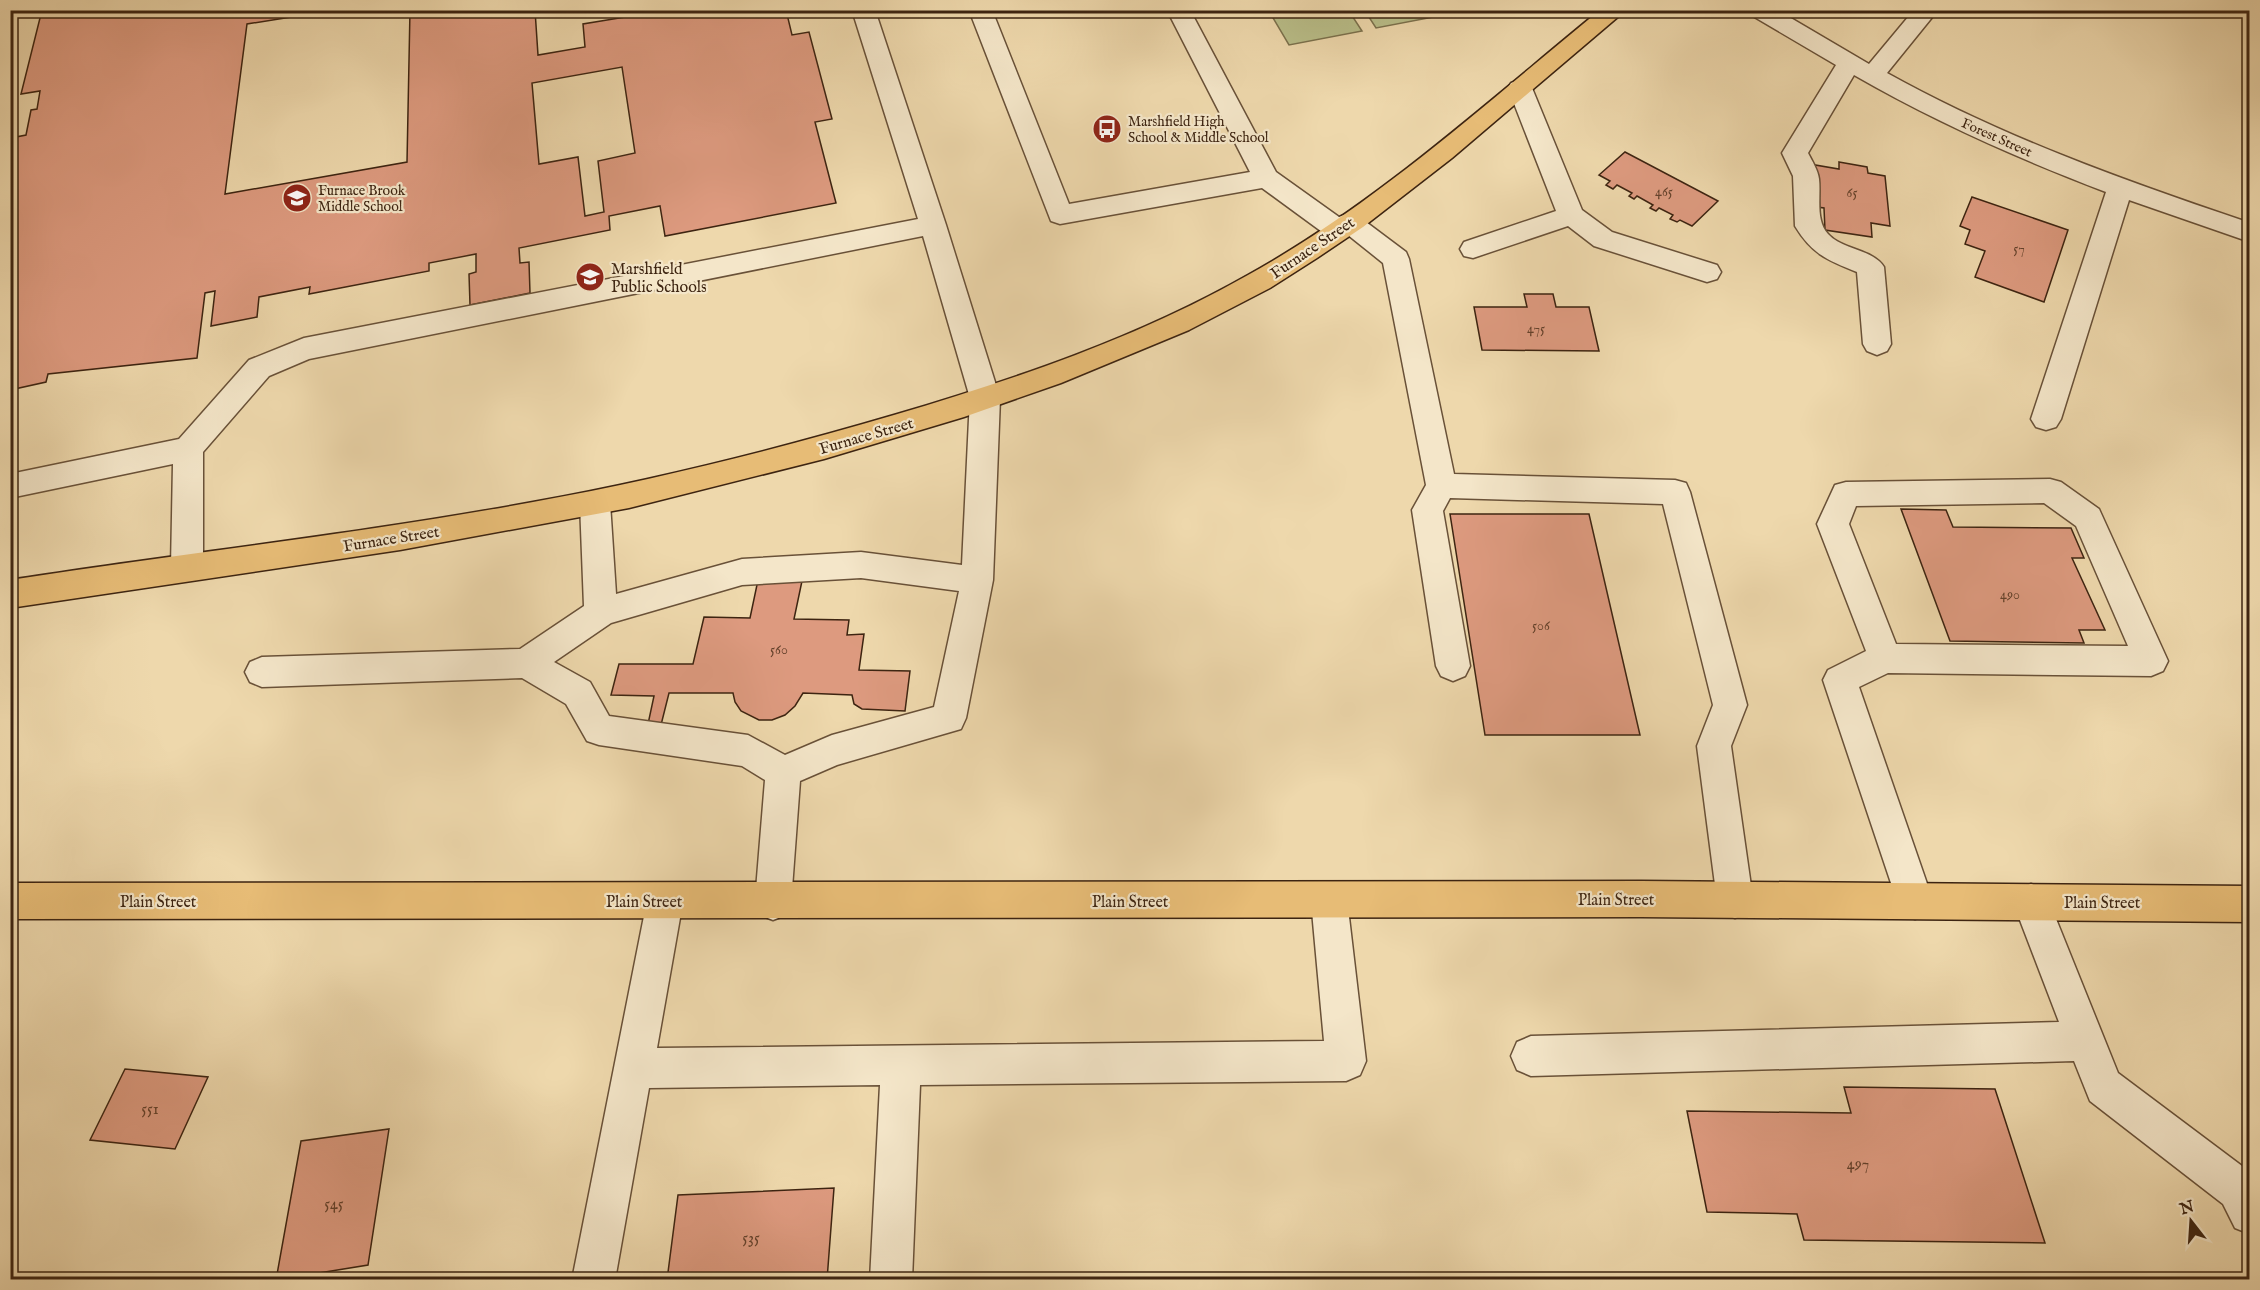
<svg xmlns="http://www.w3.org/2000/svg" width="2260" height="1290" font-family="'IM FELL English',serif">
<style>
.green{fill:#b9be89;stroke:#7b714d;stroke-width:1.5}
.building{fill:#dd9a7f;stroke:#3d2411;stroke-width:1.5;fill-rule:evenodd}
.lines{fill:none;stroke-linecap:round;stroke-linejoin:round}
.minor-casing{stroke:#695138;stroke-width:3}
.major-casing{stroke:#3d2411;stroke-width:3}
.minor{fill:#f4e6c9;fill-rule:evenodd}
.major{fill:#e7bc76;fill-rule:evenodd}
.labels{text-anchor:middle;stroke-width:4.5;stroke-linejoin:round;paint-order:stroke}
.far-poi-label{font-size:14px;fill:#3d2411;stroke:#f4e6c9;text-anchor:start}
.far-street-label{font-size:14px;fill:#3d2411;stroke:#f4e6c9}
.number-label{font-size:14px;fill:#65422c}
.street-label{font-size:16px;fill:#3d2411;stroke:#f4e6c9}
.poi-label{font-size:16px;fill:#3d2411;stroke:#f4e6c9;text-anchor:start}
.near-number-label{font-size:16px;fill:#65422c}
</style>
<rect width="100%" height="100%" fill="#eed8ac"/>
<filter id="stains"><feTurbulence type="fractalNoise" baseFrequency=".00333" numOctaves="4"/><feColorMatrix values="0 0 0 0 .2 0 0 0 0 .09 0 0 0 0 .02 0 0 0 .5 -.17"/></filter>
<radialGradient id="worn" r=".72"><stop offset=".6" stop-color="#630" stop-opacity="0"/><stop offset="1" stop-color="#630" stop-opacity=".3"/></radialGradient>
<!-- green -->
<g class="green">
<polygon points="1446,10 1449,14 1376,28 1365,11"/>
<polygon points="1269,11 1349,11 1362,31 1289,45"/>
</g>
<!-- building -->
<g class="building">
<path d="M42 10H335L247 24 225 194 407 162 410 10H535L538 55 585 47 583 24 632 16 631 10H786L792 35 809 32 832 119 815 122 836 203 665 236 660 206 609 216 610 230 519 248 520 263 529 262 530 293 470 305 469 274 476 272V254L429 263V271L309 294 310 287 259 297 257 317 211 326 215 291 205 293 197 358 48 374 46 382 10 390V142L11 138 26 135 31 110 37 109 40 91 21 94ZM622 67 635 153 598 161 604 212 585 216 578 157 539 164 532 83Z"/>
<polygon points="1625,152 1718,201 1692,226 1680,220 1677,222 1670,219 1673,215 1659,208 1656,211 1650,208 1653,205 1637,196 1634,199 1629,196 1632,193 1617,185 1613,189 1606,185 1610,181 1599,175"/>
<polygon points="1839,162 1867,167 1868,173 1885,176 1890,226 1871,223 1872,237 1825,230 1824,208 1817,207 1815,165 1839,169"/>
<polygon points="1972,197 2068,230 2044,302 1975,277 1985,251 1965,244 1970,230 1960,226"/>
<polygon points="1524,294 1553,294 1556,307 1589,307 1599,351 1482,350 1474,307 1527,307"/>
<polygon points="1901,509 1946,510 1953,527 2071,528 2084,558 2072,558 2105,630 2079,630 2084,643 1950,641"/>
<polygon points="1450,514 1589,514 1640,735 1485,735"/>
<polygon points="758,580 802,581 794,619 849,620 847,635 864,634 859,670 910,671 905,711 862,709 854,704 852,695 803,693 795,706 785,715 772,720 759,720 741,711 735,702 733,693 669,693 661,725 648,724 654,696 611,695 619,664 693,664 704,617 750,618"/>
<polygon points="125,1069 208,1077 175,1149 90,1140"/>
<polygon points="1844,1087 1995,1089 2045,1243 1804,1240 1797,1214 1707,1212 1687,1111 1851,1113"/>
<polygon points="389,1129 368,1265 276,1280 301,1141"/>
<polygon points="834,1188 827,1280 667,1280 678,1195"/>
</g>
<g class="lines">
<!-- minor casing -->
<g class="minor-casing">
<g id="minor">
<path d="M852 10H875L946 225 1000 398 993 580 966 718 961 729 837 765 800 781 791 902 786 915 773 920 760 915 755 902 765 780 742 766 599 745 587 741 566 704 522 678 262 687 250 682 245 672 250 662 262 657 520 649 584 606 580 503 584 494 595 491 606 494 610 503 616 594 742 559 861 552 962 565 970 398 923 236 309 359 269 376 203 452V567L198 576 187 580 176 576 171 567 173 464 10 498V474L179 439 249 360 304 338 918 219ZM861 578 959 591 934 707 832 735 785 755 748 735 609 716 590 682 554 662 611 623 742 585Z"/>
<polygon points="969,10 992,10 1069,204 1250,172 1167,10 1190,10 1276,172 1339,217 1349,213 1358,216 1406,252 1409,259 1454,474 1675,480 1686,483 1690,492 1747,705 1731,746 1753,900 1748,913 1735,918 1722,913 1717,900 1697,746 1713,705 1663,504 1450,498 1443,511 1470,666 1465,676 1453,681 1441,676 1436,666 1412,510 1426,485 1383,263 1348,235 1338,239 1329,237 1262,188 1060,224 1051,221"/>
<path d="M1748 10H1777L1869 64 1914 10H1938L1887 73C2002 137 2125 181 2250 223V242L2129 200 2061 419 2056 427 2046 430 2036 427 2031 419 2106 192C2019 159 1934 121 1854 75L1808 153C1812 161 1818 170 1819 179 1821 196 1815 220 1828 234 1842 250 1873 249 1884 267L1891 344 1887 351 1877 355 1867 351 1863 344 1857 272C1827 260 1812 254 1795 226L1793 176 1782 153 1836 65 1751 15Z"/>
<polygon points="1520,80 1529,83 1532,88 1582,210 1612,232 1717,265 1721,272 1717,279 1707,282 1594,246 1568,226 1473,258 1464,256 1460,249 1464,242 1556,211 1508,88 1511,83"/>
<path d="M2050 479 2061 482 2099 509 2168 661 2163 671 2151 676 1888 673 1859 687 1933 901 1928 914 1915 919 1902 914 1897 901 1823 680 1828 670 1866 651 1817 524 1835 485 1846 482ZM2044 503 2076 526 2128 646 1896 644 1849 524 1856 506Z"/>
<polygon points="1329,882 1342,887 1347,900 1366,1061 1360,1075 1346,1081 920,1085 912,1280 870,1280 880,1085 649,1088 615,1280 572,1280 647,901 652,888 665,883 678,888 683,901 657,1048 1324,1041 1311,900 1316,887"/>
<polygon points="2031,884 2044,889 2118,1073 2250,1172 2250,1234 2235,1228 2223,1204 2090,1101 2074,1061 1531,1076 1517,1070 1511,1056 1517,1042 1531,1036 2059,1022 2013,902 2018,889"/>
</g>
</g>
<!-- major casing -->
<g class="major-casing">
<g id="major">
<path d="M1600 10H1626L1452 158 1363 227 1317 258 1270 288 1189 330 1061 383 964 417 824 459 629 508 400 550 10 608V580C184 553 359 534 533 502 655 480 775 450 894 415 1016 379 1137 338 1248 275 1376 204 1486 103 1600 10Z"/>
<polygon points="1641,881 2250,886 2250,922 1641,917 10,919 10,883"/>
</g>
</g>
<!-- minor -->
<use href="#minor" class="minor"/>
<!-- major -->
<use href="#major" class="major"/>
</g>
<!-- icons -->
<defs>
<g id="bus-disc" transform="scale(1.5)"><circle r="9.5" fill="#8f2418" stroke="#f4e6c9"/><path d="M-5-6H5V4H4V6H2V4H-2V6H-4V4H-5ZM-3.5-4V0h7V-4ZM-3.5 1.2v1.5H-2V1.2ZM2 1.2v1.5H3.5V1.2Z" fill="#fff"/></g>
<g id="school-disc" transform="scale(1.5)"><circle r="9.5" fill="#8f2418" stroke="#f4e6c9"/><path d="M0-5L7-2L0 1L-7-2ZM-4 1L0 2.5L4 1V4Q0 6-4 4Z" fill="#fff"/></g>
</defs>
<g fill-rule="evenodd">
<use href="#bus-disc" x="1107" y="129"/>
<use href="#school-disc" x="297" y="198"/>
<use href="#school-disc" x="590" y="277"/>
</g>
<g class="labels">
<!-- far-poi labels -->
<g class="far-poi-label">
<text x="1128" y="126">Marshfield High<tspan x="1128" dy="16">School &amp; Middle School</tspan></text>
<text x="318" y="195">Furnace Brook<tspan x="318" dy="16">Middle School</tspan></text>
</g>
<!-- far-street labels -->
<g class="far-street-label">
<text transform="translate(1997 137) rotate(24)" y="5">Forest Street</text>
</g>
<!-- number labels -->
<g class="number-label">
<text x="1664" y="196">465</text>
<text x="1852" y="197">65</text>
<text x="2019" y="253">57</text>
<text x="1536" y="333">475</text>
<text x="2010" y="599">490</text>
<text x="1541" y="630">506</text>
<text x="779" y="654">560</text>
</g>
<!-- street labels -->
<g class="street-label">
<text transform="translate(1312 247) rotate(-34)" y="6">Furnace Street</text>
<text transform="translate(866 435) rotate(-16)" y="6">Furnace Street</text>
<text transform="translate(391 538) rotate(-9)" y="6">Furnace Street</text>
<text x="1616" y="905">Plain Street</text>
<text x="158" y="907">Plain Street</text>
<text x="644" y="907">Plain Street</text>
<text x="1130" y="907">Plain Street</text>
<text x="2102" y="908">Plain Street</text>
</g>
<!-- poi labels -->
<g class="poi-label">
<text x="611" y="274">Marshfield<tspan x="611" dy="18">Public Schools</tspan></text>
</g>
<!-- near-number labels -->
<g class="near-number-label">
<text x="150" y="1114">551</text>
<text x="1858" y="1169">497</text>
<text x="334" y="1209">545</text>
<text x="751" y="1243">535</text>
</g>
</g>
<!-- margin -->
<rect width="2260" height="1290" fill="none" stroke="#eed8ac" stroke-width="36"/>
<rect x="12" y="12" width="2236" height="1266" fill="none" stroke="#3d2411" stroke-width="3"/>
<rect x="18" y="18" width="2224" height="1254" fill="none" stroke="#3d2411" stroke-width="1.5"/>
<!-- north arrow -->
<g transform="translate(2191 1221) rotate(343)" stroke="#f4e6c9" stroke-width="4.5" paint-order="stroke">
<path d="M0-4.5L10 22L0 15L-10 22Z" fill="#3d2411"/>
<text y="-9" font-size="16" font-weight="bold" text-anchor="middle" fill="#3d2411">N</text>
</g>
<rect width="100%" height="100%" filter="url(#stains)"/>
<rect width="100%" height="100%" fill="url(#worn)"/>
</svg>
